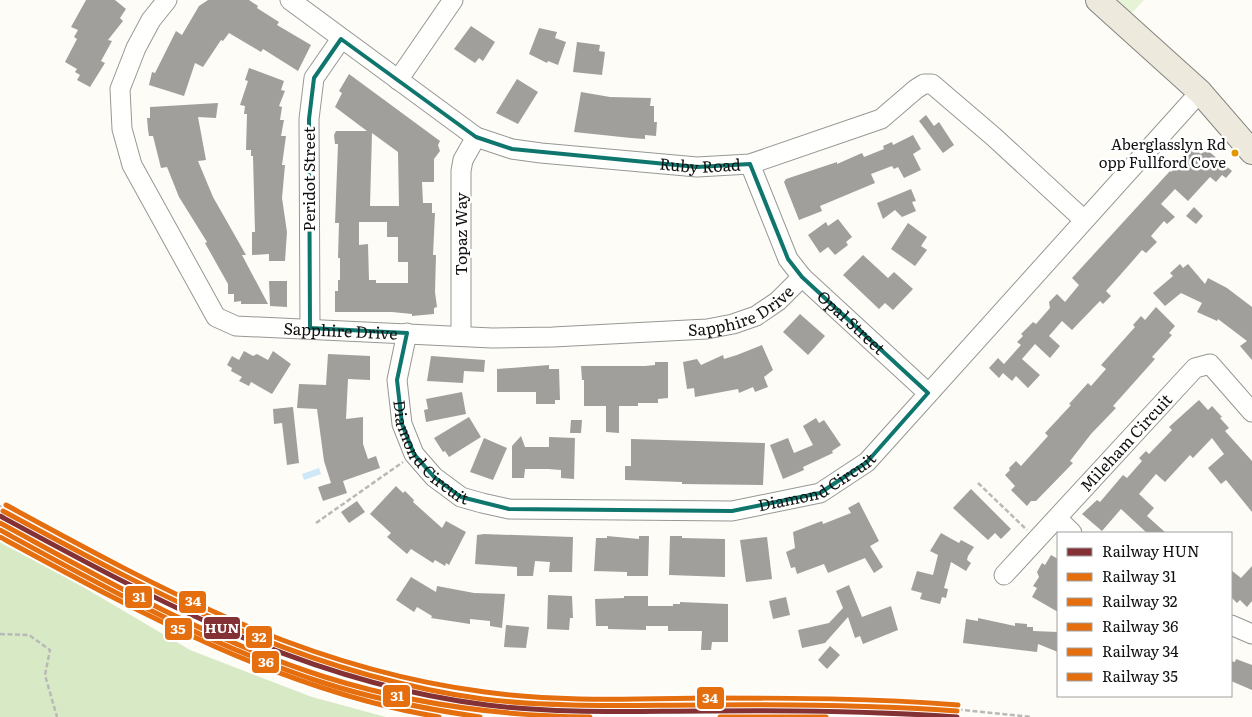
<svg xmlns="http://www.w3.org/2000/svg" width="1252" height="717" font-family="Literata,serif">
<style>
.green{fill:#e7f3d7}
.forest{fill:#d8eac5}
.water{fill:#cde8f7}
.building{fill:#a19f9c;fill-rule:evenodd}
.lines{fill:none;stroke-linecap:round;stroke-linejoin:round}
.minor-casing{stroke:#979795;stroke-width:21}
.major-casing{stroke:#858482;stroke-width:26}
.path{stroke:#b9b9b8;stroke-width:2.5;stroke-dasharray:5 2.5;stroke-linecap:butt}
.minor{stroke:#fffffe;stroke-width:19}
.major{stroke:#ede9dc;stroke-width:24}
.rail-1-casing{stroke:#fff;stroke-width:9}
.rail-2-casing{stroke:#fff;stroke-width:9}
.rail-3-casing{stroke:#fff;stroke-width:9}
.rail-4-casing{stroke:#fff;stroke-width:9}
.rail-5-casing{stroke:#fff;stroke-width:9}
.rail-6-casing{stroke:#fff;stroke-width:9}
.rail-1{stroke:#833134;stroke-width:5}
.rail-2{stroke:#e56e0f;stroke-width:5}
.rail-3{stroke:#e56e0f;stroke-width:5}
.rail-4{stroke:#e56e0f;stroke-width:5}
.rail-5{stroke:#e56e0f;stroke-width:5}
.rail-6{stroke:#e56e0f;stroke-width:5}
.marked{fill:none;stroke:#0f766e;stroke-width:4;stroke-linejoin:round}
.bus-dot{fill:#e09702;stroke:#fff;stroke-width:2}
.labels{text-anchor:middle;stroke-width:5;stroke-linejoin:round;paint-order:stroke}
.bus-label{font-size:15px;fill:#111;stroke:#fff;text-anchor:end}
.street-label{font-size:16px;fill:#111;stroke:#fff}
.line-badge{stroke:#fff;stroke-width:2}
.badge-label{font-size:14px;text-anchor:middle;font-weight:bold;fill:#fff}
</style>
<rect width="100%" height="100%" fill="#fdfcf7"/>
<!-- green -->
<polygon class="green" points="1118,0 1144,0 1131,14"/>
<!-- forest -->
<polygon class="forest" points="0,538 190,650 312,697 386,717 0,717"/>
<!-- water -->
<polygon class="water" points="319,468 321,474 304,480 302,474"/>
<!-- building -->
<g class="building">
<polygon points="86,0 115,0 126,9 120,18 123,21 108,40 112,41 101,61 105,63 90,87 77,80 80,75 75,72 77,69 65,62 77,39 74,37 78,30 71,27"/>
<polygon points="208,0 249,0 258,6 257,8 279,22 277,25 311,45 298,71 263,49 261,52 229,33 223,41 221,40 203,67 195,63 184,96 149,85 152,72 155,73 176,31 182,35 199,6"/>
<polygon points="471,26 495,42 483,61 479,58 475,63 454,49"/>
<polygon points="539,28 557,32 555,38 566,42 558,65 548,61 547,63 529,54"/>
<polygon points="577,42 600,45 599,51 605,52 602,75 573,72"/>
<polygon points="249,68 284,81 281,90 285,91 279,106 282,107 280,120 284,120 281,136 286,136 282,165 285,165 282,198 287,232 285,261 269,261 269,254 252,255 252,232 255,232 253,156 251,156 251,150 246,150 247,114 244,114 245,106 240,105 248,81 245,80"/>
<path d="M349 74 440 141 438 145 440 151 434 159V182H422L423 203H432V213H435L433 255H436L435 292 437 307 434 308V314L412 316V314L392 312H335V291H338V280H340V258H338L339 223H335L338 144H335L334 135 336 131H367L335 107 342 93 339 91ZM372 133 398 152 399 206H370ZM359 222H387V237H398V262H408V283H376V280H369L368 244 359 245Z"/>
<polygon points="517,79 538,92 518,124 496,113"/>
<polygon points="581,92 610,97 651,98 650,106 654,106 654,122 657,122 656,136 645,135 645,139 631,138 574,132"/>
<polygon points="218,103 216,118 198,117 206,160 198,161 213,197 246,255 242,255 268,304 241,304 241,301 234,302 234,294 228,294 228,284 205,243 207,242 179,197 167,167 161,168 153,136 149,136 148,130 147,118 150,118 150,107"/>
<polygon points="926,115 934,126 939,122 954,145 943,153 919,121"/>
<polygon points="913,135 921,149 913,154 921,170 904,178 898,167 894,169 892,166 871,174 875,183 820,206 822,211 799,220 784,182 786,179 837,162 837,164 862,153 864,157 884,149 883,146 892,142 893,145"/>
<polygon points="1192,146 1201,154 1206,149 1232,171 1226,178 1222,175 1216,182 1210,177 1188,201 1175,189 1161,204 1175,217 1167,224 1164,221 1151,236 1157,242 1146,253 1142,250 1129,265 1106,291 1111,296 1103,304 1100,301 1072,330 1062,321 1049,336 1060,346 1050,358 1035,344 1022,359 1040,375 1028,388 1016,376 1012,381 1003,373 999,378 989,368 998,358 1004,364 1021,345 1017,342 1023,336 1021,334 1033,322 1036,324 1050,308 1049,302 1057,294 1065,302 1079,285 1072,278 1170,171 1171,172 1185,157 1183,155"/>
<polygon points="911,189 916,201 912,202 916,211 902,217 895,210 883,219 877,203"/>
<polygon points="1194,207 1203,216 1196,224 1186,216"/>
<polygon points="838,219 852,237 846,242 848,245 835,255 828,247 820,253 808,235 826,222 828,226"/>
<polygon points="908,223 927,237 921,246 927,250 915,266 891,249"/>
<polygon points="863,255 888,278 894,272 913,289 893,310 885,303 879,309 843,275"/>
<polygon points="1180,264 1183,268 1188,264 1205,284 1208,278 1227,288 1252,307 1252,360 1240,346 1247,341 1218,319 1217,321 1197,312 1202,303 1181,293 1165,306 1153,293 1173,276 1170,273"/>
<polygon points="269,281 287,281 287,307 270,306"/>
<polygon points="1156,307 1175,326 1169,333 1172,335 1152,357 1155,359 1113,406 1116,408 1091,434 1070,461 1073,463 1036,501 1031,501 1027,506 1011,490 1015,486 1005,475 1010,470 1009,468 1016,461 1021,466 1048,436 1045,433 1071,405 1069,404 1088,383 1091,386 1106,369 1101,365 1135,327 1133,325 1141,316 1145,320"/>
<polygon points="800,314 825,336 808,355 783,332"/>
<polygon points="762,345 773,370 764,377 768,387 755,392 753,387 739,393 738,389 695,397 694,388 687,389 683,362 697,359 701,365 723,355 724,359 737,355"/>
<polygon points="244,351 253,356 257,354 268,360 273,351 291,364 272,394 251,382 249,386 239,381 242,377 231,371 232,368 227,365 232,356 239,360"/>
<polygon points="328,354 370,356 370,380 348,379 346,419 363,417 363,444 368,459 376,456 380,468 343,481 347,493 323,501 318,487 331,483 324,461 317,409 297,408 299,384 326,385"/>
<polygon points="431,356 485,360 484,372 464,371 463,383 427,381"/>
<polygon points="655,362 668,362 668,398 658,399 658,403 638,403 638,406 619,406 619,433 606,432 606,406 584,406 584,380 582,380 581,366 645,366 655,365"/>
<polygon points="549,365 549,369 559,369 560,400 555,400 555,404 536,404 536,392 497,392 497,369"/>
<polygon points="462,392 466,414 426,422 424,410 428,409 426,399"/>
<polygon points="1199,400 1208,410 1212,406 1222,417 1220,418 1229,428 1225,431 1252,461 1252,512 1226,480 1221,484 1208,468 1224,454 1212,438 1193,458 1190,455 1165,482 1156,474 1139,494 1154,508 1147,516 1166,533 1147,533 1121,509 1102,531 1082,514 1097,500 1100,502 1123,475 1127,478 1142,461 1139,458 1146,451 1149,454 1172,430 1169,427"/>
<polygon points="293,407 299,463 287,465 282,423 274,424 273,409"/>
<polygon points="469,417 481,437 449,457 445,451 443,452 434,438"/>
<polygon points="816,418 819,423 824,420 841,445 832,451 833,453 803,467 804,470 783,479 770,445 788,438 794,453 813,445 803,426"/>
<polygon points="571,420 582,420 581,433 570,433"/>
<polygon points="521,436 525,447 549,447 549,437 575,438 574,479 561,478 561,470 548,469 525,469 524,478 512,478 512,446"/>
<polygon points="484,438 507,448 493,480 470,472"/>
<polygon points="631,439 765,443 763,485 682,484 682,482 625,480 625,466 631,466"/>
<polygon points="396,486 403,493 405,491 414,500 413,502 442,528 446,521 466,532 449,565 446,563 445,566 435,560 433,563 411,549 407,554 387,537 391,533 370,514"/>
<polygon points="971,489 1011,529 1001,539 995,533 988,540 953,508"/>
<polygon points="357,501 365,512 349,523 341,512"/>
<polygon points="859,502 879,541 870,546 883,567 874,573 865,558 828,573 824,564 797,574 795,567 791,568 786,552 795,548 793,532 822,521 823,524 851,513 848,508"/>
<polygon points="941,533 959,543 961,540 974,547 968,556 967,560 971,563 966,571 951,562 944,588 948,589 946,598 942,597 940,604 920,599 922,593 911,590 917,571 933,575 938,555 930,551"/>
<polygon points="484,534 573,537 572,572 549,572 550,562 535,561 533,576 517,576 517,567 475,564 477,535"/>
<polygon points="607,536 639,539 639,536 649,536 648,576 627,576 627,572 594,571 596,538 607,538"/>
<polygon points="670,536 682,536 682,538 725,539 725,577 669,575"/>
<polygon points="767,537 772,579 746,582 740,540"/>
<polygon points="1051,555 1058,559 1058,612 1032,597 1037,588 1033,586 1039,577 1037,572 1042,563 1045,565"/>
<polygon points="1252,566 1252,601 1247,607 1240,600 1237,603 1231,597 1231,570 1241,578"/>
<polygon points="411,577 436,592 437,586 474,593 505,594 502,628 490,626 490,621 470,619 470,624 431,618 432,616 417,607 414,612 396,600"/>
<polygon points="849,585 862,617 891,606 898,630 863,644 860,636 855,638 848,617 825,643 802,648 798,630 829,623 843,608 836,591"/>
<polygon points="548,595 572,596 573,618 570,618 569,630 547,629"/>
<polygon points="624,596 648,596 648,606 673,606 673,604 680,604 680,602 728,604 728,642 712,642 711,650 701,650 702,631 668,631 668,626 646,626 646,630 608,629 608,626 596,626 595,599 624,598"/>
<polygon points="786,597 790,615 773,619 769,601"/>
<polygon points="978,618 1015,626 1015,623 1027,624 1027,627 1033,627 1033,631 1058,632 1058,652 1038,644 1037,652 963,643 966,619 978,621"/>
<polygon points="506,625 529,627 526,648 504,647"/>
<polygon points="830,646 840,655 827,669 818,660"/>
<polygon points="1236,659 1252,665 1252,690 1231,681 1231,661 1235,662"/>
</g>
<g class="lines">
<!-- minor casing -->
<g class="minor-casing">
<g id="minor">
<path id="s1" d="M167 0 151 20 136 48 120 89 122 129 132 165 216 317 236 326 492 338 553 337 707 329 733 324 756 316 778 301 802 277"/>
<path id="s2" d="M290 0 476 137 512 149 541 153 697 167 750 164 881 119 916 89 924 84H932L994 137 1084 220"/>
<polyline points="398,80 453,0"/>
<path id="s3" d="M750 164 788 259 802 277 928 393"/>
<polyline points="310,328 309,119 314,78 341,39"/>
<path id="s4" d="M407 333 397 380 402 424 414 454 434 477 461 497 482 503 509 509 732 511 820 493 867 462 1200 92"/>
<polyline points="461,335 461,171 463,160 476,137"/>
<polyline points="1058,519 1072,533"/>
<path id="s5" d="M1004 575 1195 368 1210 364 1252 412"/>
<polyline points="1231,625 1252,634"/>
</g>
</g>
<!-- major casing -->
<g class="major-casing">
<polyline id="major" points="1098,0 1200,92 1252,152"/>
</g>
<!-- path -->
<g class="path">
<polyline points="978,483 1027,530"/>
<polyline points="0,506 181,602 283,646 367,672 473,695 550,702 911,705 1032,717"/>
<polyline points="316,523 403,462"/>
<polyline points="0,634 29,635 50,650 45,675 57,717"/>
</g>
<!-- minor -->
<use href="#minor" class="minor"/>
<!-- major -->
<use href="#major" class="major"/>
<!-- rail-1 casing -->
<g class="rail-1-casing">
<path id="rail-1" d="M0 516C157 601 307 683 487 705 559 714 634 711 707 711 790 710 874 711 957 717"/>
</g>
<!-- rail-2 casing -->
<g class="rail-2-casing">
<g id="rail-2">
<path d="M0 523C105 580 210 641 325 677 411 704 500 716 590 717"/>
<polyline points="720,717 826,717"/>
</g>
</g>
<!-- rail-3 casing -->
<g class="rail-3-casing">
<path id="rail-3" d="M3 511C160 596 303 674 483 699 556 708 630 705 703 705 788 704 873 705 957 711"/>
</g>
<!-- rail-4 casing -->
<g class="rail-4-casing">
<path id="rail-4" d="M0 530C104 587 208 645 321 682 373 699 426 709 480 717"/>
</g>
<!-- rail-5 casing -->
<g class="rail-5-casing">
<path id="rail-5" d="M6 505C162 590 306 669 485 692 557 702 631 699 704 698 789 698 873 698 958 705"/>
</g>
<!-- rail-6 casing -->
<g class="rail-6-casing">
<path id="rail-6" d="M0 537C140 613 280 690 439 717"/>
</g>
<!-- rail-1 -->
<use href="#rail-1" class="rail-1"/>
<!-- rail-2 -->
<use href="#rail-2" class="rail-2"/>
<!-- rail-3 -->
<use href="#rail-3" class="rail-3"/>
<!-- rail-4 -->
<use href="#rail-4" class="rail-4"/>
<!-- rail-5 -->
<use href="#rail-5" class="rail-5"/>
<!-- rail-6 -->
<use href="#rail-6" class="rail-6"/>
</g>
<!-- marked area -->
<path class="marked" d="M341 39 476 137 512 149 697 167 750 164 788 259 802 277 928 393 867 462 820 493 732 511 509 509 461 497 434 477 414 454 402 424 397 380 407 333 310 328 309 119 314 78Z"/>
<!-- markers -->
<circle class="bus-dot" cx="1235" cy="153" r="4.5"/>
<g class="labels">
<!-- bus labels -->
<g class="bus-label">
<text x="1226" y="150">Aberglasslyn Rd<tspan x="1226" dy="18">opp Fullford Cove</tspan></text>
</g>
<!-- street labels -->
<g class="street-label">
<text dy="6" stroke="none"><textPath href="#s2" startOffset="458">Ruby Road</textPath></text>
<text transform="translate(309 179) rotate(-90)" y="6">Peridot Street</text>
<text transform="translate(461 234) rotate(-90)" y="6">Topaz Way</text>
<text dy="6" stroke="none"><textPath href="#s1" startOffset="884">Sapphire Drive</textPath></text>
<text dy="6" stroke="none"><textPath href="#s3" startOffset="192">Opal Street</textPath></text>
<text dy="6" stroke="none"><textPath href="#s1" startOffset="479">Sapphire Drive</textPath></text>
<text dy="6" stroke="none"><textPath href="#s5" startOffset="180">Mileham Circuit</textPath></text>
<text dy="6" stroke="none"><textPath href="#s4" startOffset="132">Diamond Circuit</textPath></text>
<text dy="6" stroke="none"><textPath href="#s4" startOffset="552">Diamond Circuit</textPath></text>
</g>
</g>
<g class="line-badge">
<rect x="124" y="585" width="29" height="24" rx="5" fill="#e56e0f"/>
<rect x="178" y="590" width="29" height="24" rx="5" fill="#e56e0f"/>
<rect x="203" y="616" width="38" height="24" rx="5" fill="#833134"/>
<rect x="164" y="617" width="29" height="24" rx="5" fill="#e56e0f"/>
<rect x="245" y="625" width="28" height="24" rx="5" fill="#e56e0f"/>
<rect x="251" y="650" width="29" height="24" rx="5" fill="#e56e0f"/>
<rect x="382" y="684" width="29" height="24" rx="5" fill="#e56e0f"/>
<rect x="696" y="686" width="29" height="24" rx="5" fill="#e56e0f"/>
</g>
<g class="badge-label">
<text x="139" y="602">31</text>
<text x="193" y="606">34</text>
<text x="222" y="633">HUN</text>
<text x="178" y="634">35</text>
<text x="259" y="642">32</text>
<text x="266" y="667">36</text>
<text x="397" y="701">31</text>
<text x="710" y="703">34</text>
</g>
<!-- legend -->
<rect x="1057" y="532" width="175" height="165" fill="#ffffff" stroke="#a0a0a0"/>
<rect x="1067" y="548" width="25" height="8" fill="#833134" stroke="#a0a0a0"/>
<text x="1102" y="557" font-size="15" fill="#111111">Railway HUN</text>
<rect x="1067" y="573" width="25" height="8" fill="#e56e0f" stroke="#a0a0a0"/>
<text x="1102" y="582" font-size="15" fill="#111111">Railway 31</text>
<rect x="1067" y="598" width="25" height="8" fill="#e56e0f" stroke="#a0a0a0"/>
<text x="1102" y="607" font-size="15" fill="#111111">Railway 32</text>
<rect x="1067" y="623" width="25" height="8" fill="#e56e0f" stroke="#a0a0a0"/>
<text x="1102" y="632" font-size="15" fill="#111111">Railway 36</text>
<rect x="1067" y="648" width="25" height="8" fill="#e56e0f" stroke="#a0a0a0"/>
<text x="1102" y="657" font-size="15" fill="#111111">Railway 34</text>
<rect x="1067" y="673" width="25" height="8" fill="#e56e0f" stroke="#a0a0a0"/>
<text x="1102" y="682" font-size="15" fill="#111111">Railway 35</text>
</svg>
